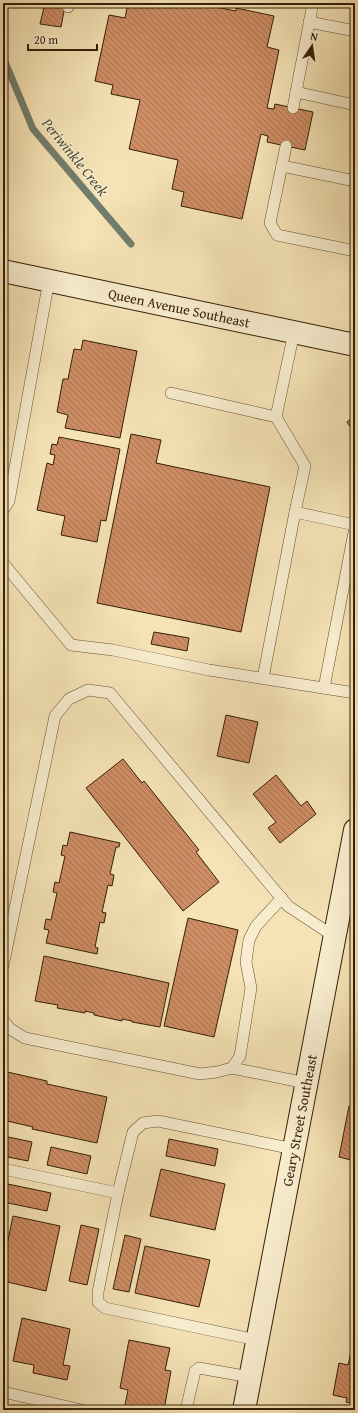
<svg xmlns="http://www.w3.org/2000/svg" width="358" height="1413" font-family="'Gentium Book Plus',serif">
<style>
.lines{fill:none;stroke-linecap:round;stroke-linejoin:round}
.stream{stroke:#727e6d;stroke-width:7}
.building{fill:url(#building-back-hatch);stroke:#341f06}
.lane-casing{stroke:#645032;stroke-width:12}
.secondary-casing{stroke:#341f06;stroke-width:24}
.lane{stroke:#f8edcf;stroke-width:11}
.secondary{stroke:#f8edcf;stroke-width:22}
.labels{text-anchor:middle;stroke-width:3;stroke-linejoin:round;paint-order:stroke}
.street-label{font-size:14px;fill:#341f06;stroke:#f8edcf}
.water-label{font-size:15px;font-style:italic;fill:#534f39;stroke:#f8edcf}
</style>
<defs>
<pattern id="building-back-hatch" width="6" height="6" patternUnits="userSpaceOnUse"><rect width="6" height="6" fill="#ce8d64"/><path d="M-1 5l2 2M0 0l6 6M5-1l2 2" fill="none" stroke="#a87350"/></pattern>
</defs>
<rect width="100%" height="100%" fill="#f5e3b5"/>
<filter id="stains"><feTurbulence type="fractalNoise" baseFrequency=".005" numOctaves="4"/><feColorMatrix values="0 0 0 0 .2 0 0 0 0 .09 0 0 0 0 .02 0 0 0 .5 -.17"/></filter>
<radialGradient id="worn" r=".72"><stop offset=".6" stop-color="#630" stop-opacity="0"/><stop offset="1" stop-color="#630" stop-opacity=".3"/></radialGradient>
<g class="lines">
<!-- stream -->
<polyline class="stream" points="3,57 33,129 131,244"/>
</g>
<!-- building -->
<g class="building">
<polygon points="45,3 53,3 65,6 61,27 40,24"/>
<polygon points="128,3 207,3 206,5 236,11 236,8 274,16 267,47 279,50 267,108 274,109 275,104 313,112 305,150 267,142 268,136 261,134 242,219 181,206 184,192 172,189 178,160 129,149 140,100 111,94 113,85 95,81 109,15 125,18"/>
<polygon points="83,340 137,351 120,438 65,428 68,415 57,412 63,379 68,379 74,349 81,350"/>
<polygon points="355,416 355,438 351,433 353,431 347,422"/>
<polygon points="131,434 161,440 156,463 270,487 241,632 97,603"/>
<polygon points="59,437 120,449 106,521 101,520 97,542 61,535 65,516 37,510 47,463 53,465 55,455 50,454 52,444 57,445"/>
<polygon points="154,632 189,638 187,651 151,644"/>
<polygon points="226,715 258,722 249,763 217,756"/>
<polygon points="123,759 142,783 144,781 199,850 196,852 219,882 183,911 86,788"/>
<polygon points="276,775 301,806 307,801 316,814 280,843 268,828 276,822 253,794"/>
<polygon points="70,832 120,843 119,847 116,847 110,874 114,875 112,886 108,885 102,912 106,913 104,923 100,922 95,947 98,948 97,954 46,943 49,930 44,929 46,919 51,920 57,893 53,892 55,882 59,883 65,856 61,855 63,845 67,846"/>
<polygon points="188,918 238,930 214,1037 164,1026"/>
<polygon points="44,956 169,983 160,1027 132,1022 132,1021 122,1019 122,1021 94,1015 94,1013 85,1011 85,1013 57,1008 58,1005 35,1001"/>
<polygon points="3,1071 47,1081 47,1084 107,1097 97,1143 32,1129 33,1127 3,1120"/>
<polygon points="349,1106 355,1107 355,1161 339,1157"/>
<polygon points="3,1136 32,1142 28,1161 3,1156"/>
<polygon points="169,1139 218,1149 215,1166 166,1156"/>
<polygon points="51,1147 91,1156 87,1174 47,1165"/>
<polygon points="161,1169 225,1184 215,1230 150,1216"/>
<polygon points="3,1183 51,1193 47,1211 3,1202"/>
<polygon points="13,1216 60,1226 46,1291 3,1281 3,1264"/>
<polygon points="81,1225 99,1229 87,1285 69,1281"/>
<polygon points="125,1235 141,1239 129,1292 113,1289"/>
<polygon points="145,1246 210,1260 199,1307 135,1293"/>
<polygon points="22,1318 70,1329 63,1365 70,1366 67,1380 33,1373 34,1365 13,1361"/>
<polygon points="129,1340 170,1348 165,1370 171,1371 164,1410 124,1410 128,1390 120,1388"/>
<polygon points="351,1352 355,1353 355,1410 350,1410 351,1403 346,1402 347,1398 333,1395 339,1363 348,1365"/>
</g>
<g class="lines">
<!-- lane casing -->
<g class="lane-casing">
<g id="lane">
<polyline points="68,7 69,3"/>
<polyline points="309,22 355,31"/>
<polyline points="296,92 355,105"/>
<polyline points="293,108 313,3"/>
<polyline points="286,146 270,223 277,235 355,251"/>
<polyline points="282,166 355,181"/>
<polyline points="294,332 276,417 305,466 295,512 355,525"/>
<polyline points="171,393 276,417"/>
<polyline points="3,510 9,501 49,280"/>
<polyline points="3,563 71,645 113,650 209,670 355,693"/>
<polyline points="263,678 295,512"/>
<polyline points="324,688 355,527"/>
<polyline points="3,966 55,716 69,699 88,690 110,693 288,906 335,937"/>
<polyline points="3,1020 10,1029 25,1038 200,1074 217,1072 232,1068 240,1056 251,988 246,962 249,940 256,926 282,898"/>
<polyline points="232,1068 306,1083"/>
<polyline points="3,1169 118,1193 133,1132 143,1123 158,1121 294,1149"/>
<polyline points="118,1193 98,1292 98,1302 105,1308 257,1340"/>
<polyline points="3,1392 82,1410"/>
<polyline points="186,1410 195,1371 199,1368 250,1377"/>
</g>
</g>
<!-- secondary casing -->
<g class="secondary-casing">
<g id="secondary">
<path id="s1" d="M3 271 355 345"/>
<path id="s2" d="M244 1410 355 830"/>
</g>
</g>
<!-- lane -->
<use href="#lane" class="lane"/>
<!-- secondary -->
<use href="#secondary" class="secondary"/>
</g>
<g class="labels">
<!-- street labels -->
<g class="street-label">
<text dy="5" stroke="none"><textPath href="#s1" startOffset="180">Queen Avenue Southeast</textPath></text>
<text dy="5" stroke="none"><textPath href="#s2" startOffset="295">Geary Street Southeast</textPath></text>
</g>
<!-- water labels -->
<g class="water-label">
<text transform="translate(75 157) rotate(51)" y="5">Periwinkle Creek</text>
</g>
</g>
<!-- margin -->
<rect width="358" height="1413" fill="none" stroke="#f5e3b5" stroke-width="16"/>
<rect x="4" y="4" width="350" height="1405" fill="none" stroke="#341f06" stroke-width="2"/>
<rect x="8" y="8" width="342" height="1397" fill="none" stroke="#341f06"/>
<!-- north arrow -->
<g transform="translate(312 46) rotate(13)" stroke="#f8edcf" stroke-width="3" paint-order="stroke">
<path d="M0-3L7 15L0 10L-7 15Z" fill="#341f06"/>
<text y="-6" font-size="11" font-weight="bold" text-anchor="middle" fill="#341f06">N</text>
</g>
<!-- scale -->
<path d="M28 44v6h69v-6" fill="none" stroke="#341f06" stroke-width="2"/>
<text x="34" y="44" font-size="12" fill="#341f06" stroke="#f8edcf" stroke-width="3" paint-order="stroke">20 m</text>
<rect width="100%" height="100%" filter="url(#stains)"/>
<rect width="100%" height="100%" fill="url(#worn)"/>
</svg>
